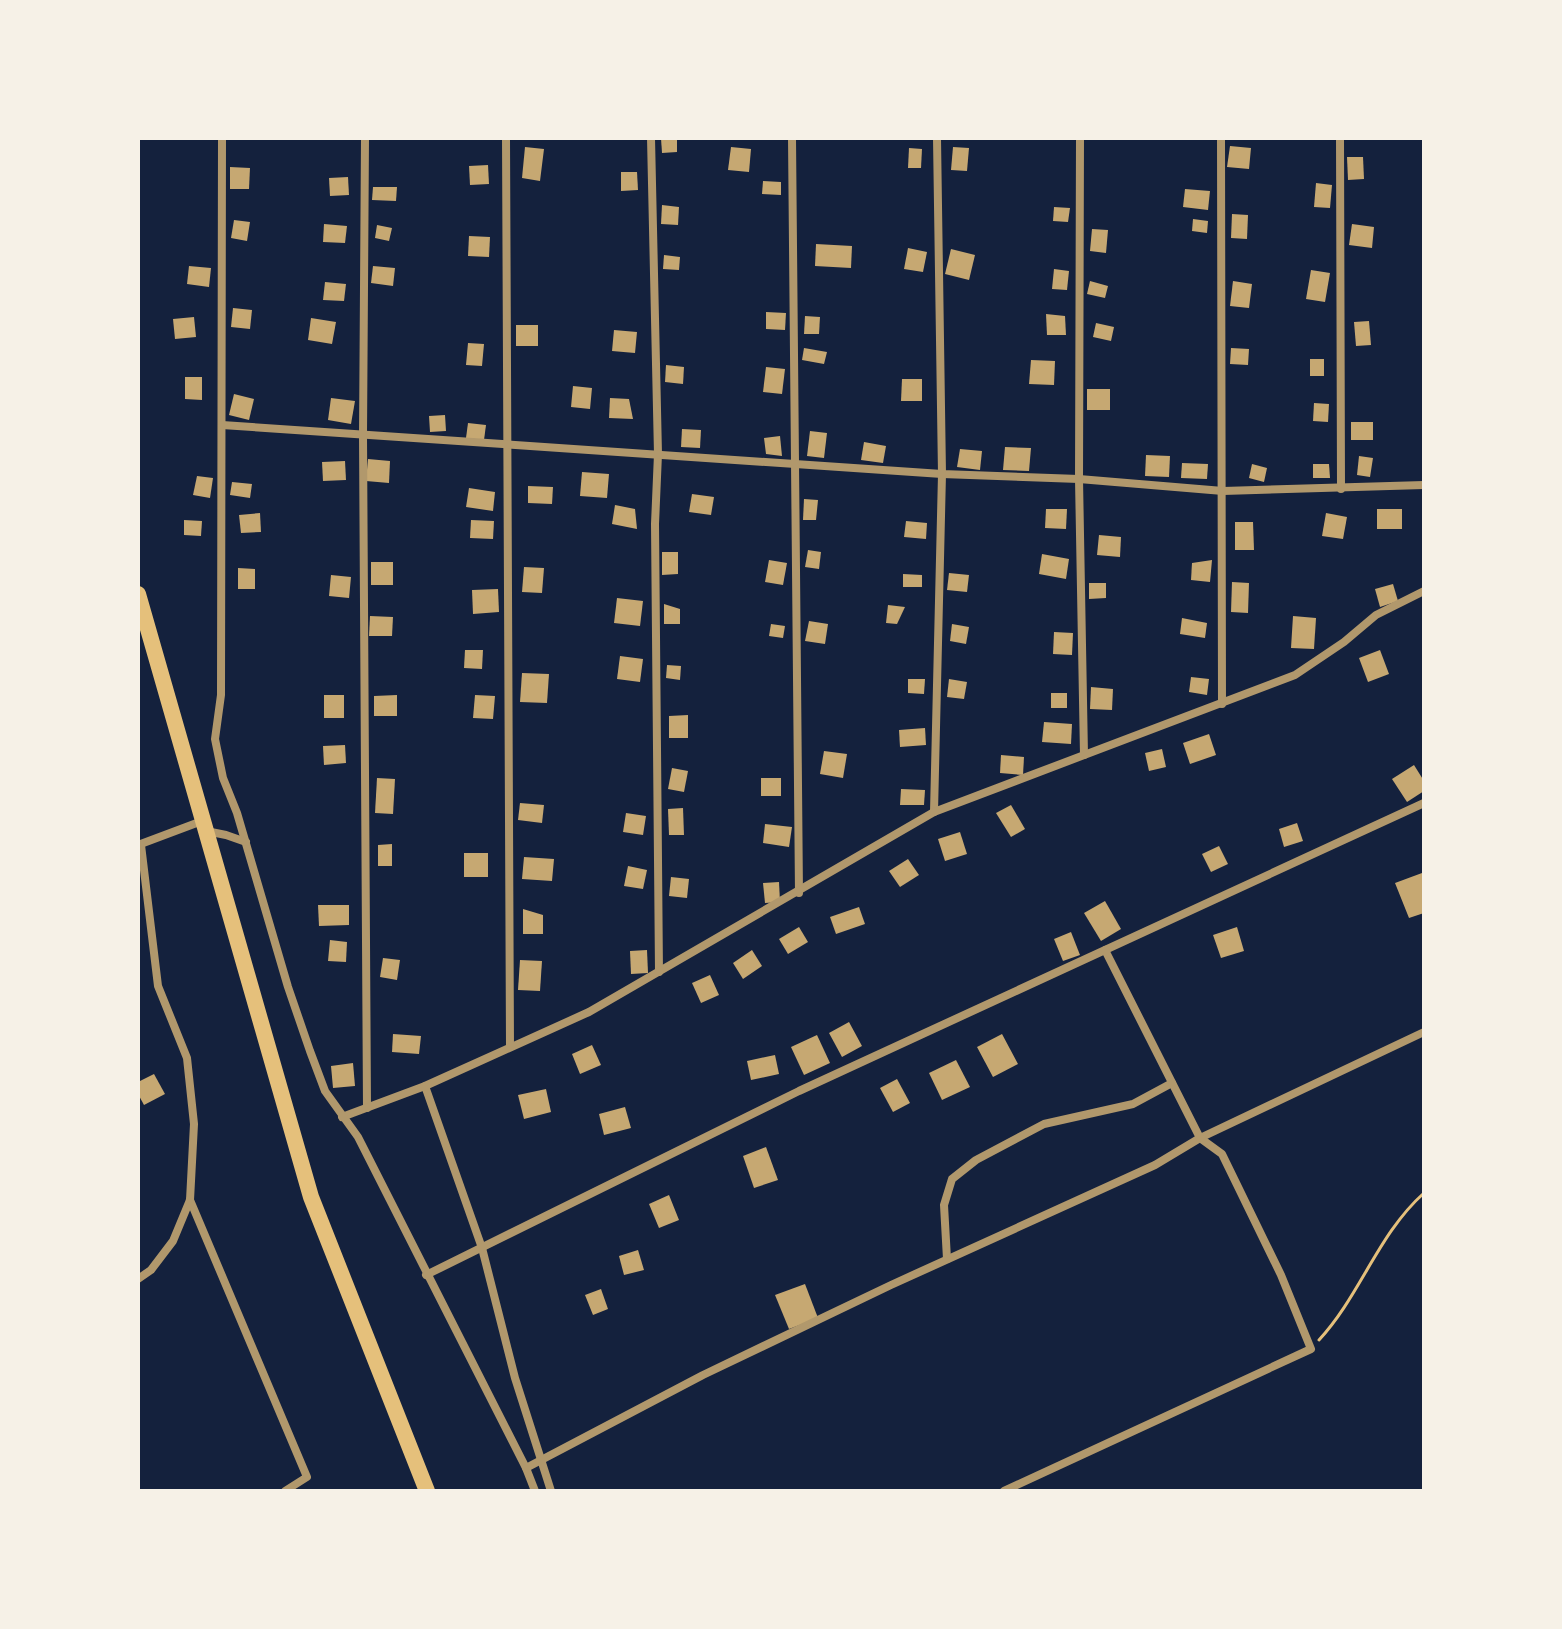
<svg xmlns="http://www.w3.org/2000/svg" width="1562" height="1629" font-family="'Open Sans',sans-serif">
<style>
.building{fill:#c6a872}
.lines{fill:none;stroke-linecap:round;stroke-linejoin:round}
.path{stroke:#e5c07b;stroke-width:3}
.minor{stroke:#b1986c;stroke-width:8}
.primary{stroke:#e5c07b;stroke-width:16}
</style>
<rect width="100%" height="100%" fill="#14213d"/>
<!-- building -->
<g class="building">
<polygon points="661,138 677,138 677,152 662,153"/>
<polygon points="1230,146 1251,148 1249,169 1227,167"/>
<polygon points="525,147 544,149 540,181 522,178"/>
<polygon points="731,147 751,149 749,172 728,170"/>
<polygon points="953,147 969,148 967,171 951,170"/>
<polygon points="909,148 922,149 921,168 908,168"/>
<polygon points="1347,157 1363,157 1364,179 1348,180"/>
<polygon points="488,165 489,184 470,185 469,166"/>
<polygon points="230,167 250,168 249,189 230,189"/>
<polygon points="621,172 637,172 638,190 621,191"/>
<polygon points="348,177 349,195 330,196 329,178"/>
<polygon points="763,181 781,182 781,195 762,194"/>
<polygon points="1316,183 1332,185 1330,208 1314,207"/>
<polygon points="373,187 397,187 396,201 372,200"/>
<polygon points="1185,189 1210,191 1208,210 1183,207"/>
<polygon points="662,205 679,207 678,225 661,224"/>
<polygon points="1054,207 1070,208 1068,222 1053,221"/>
<polygon points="1232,214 1248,215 1247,239 1231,238"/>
<polygon points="1193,219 1208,221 1207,233 1192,231"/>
<polygon points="234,220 250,222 247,241 231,238"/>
<polygon points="324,224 347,226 345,243 323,242"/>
<polygon points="1352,224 1374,227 1372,248 1349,245"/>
<polygon points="377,225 392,228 389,241 375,238"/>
<polygon points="1092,229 1108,230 1106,253 1090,251"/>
<polygon points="469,236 490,237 489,257 468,256"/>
<polygon points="816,244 852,246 851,268 815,266"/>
<polygon points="908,248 927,252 923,272 904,269"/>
<polygon points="951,249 975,255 969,280 945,274"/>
<polygon points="664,255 680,257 679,270 663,269"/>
<polygon points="189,266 211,268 209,287 187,284"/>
<polygon points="373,266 395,268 393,286 371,283"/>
<polygon points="1054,269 1069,271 1067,290 1052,289"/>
<polygon points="1311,270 1330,273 1325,302 1306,299"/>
<polygon points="1090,281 1108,286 1105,298 1087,294"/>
<polygon points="1233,281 1252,284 1249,308 1230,306"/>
<polygon points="325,282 346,284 344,301 323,300"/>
<polygon points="233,308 252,310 250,329 231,327"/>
<polygon points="766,312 786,313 785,330 766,329"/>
<polygon points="1046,314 1065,316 1066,335 1047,335"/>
<polygon points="805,316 820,317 819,334 804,334"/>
<polygon points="194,317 196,337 175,339 173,319"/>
<polygon points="311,318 336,322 332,344 308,340"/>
<polygon points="1369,321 1371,345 1356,346 1354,322"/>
<polygon points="1096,323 1114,327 1111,341 1093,337"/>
<rect x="516" y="325" width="22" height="21"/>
<polygon points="614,330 637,332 635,353 612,351"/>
<polygon points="468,343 484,344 482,366 466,365"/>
<polygon points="804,348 827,352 824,364 802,360"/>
<polygon points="1231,348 1249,349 1248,365 1230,364"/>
<rect x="1310" y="359" width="14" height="17"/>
<polygon points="1031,360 1055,361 1054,385 1029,384"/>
<polygon points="666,365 684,367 683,384 665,382"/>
<polygon points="766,367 785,369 782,394 763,392"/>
<polygon points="185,377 202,377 202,400 185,399"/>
<polygon points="902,379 922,379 922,401 901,401"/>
<polygon points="573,386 592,388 590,409 571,407"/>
<rect x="1087" y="389" width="23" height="21"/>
<polygon points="234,394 254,399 249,420 229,415"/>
<polygon points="331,398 355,401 351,424 328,420"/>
<polygon points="610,398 629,399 633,419 609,418"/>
<polygon points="1314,403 1329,404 1328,422 1313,421"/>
<polygon points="445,415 446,431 430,432 429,416"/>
<rect x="1351" y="422" width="22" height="18"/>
<polygon points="468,423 486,425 484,440 466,438"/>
<polygon points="682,429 701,430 700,448 681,447"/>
<polygon points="810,431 827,433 824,458 807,456"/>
<polygon points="780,436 782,456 766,454 764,438"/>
<polygon points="864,442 886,446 883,463 861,460"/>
<polygon points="1005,447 1031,448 1029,471 1003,470"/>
<polygon points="960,449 982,451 980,470 957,467"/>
<polygon points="1146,455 1170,456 1169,477 1145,476"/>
<polygon points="1359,456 1373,458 1370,477 1357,475"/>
<polygon points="368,459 390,461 389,483 366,481"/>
<polygon points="345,461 346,480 323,481 322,462"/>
<polygon points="1182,463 1208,464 1207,479 1181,478"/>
<polygon points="1252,464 1267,468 1264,482 1249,478"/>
<polygon points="1313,464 1329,464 1330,478 1313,478"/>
<polygon points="582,472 609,474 607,498 580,496"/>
<polygon points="197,476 213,478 210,498 193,495"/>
<polygon points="232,482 252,484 250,498 230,495"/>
<polygon points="528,486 553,487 552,504 528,503"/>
<polygon points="469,488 495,492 493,511 466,507"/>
<polygon points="692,494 714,497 711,515 689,512"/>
<polygon points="804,499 818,500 816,520 803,520"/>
<polygon points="615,505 635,509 637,529 612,524"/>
<polygon points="1046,509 1067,509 1066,529 1045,528"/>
<rect x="1377" y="509" width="25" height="20"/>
<polygon points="260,513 261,532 241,533 239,515"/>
<polygon points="1326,513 1347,517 1343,539 1322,536"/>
<polygon points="184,520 202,521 201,536 184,535"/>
<polygon points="471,520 494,521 493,539 470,538"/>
<polygon points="906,521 927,523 926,539 904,537"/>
<polygon points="1235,522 1253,522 1254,550 1235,550"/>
<polygon points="1099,535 1121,537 1120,557 1097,555"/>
<polygon points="808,550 821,552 819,569 805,567"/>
<polygon points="662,552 678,552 678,574 662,575"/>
<polygon points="1042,554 1069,559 1066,579 1039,574"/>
<polygon points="769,560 787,563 783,585 765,582"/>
<polygon points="1212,560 1210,582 1191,580 1192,563"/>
<rect x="371" y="562" width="22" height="23"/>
<polygon points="524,567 544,568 542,593 522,592"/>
<polygon points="238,568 255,569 255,589 238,589"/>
<polygon points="949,573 969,575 967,592 947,590"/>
<polygon points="903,574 922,575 922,587 903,587"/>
<polygon points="331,575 351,577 349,598 329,596"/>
<polygon points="1232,582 1249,583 1248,613 1231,612"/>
<polygon points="1089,583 1106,583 1106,598 1089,599"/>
<polygon points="1393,584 1398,601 1380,607 1375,589"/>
<polygon points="498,589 499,612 473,614 472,590"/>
<polygon points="617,598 643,601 640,626 614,623"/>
<polygon points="664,604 680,609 680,624 664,624"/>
<polygon points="888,605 905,607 897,624 886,623"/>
<polygon points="370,616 393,617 392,636 369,636"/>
<polygon points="1293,616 1316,618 1314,649 1291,648"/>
<polygon points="1182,618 1207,623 1205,638 1180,634"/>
<polygon points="809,621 828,624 825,644 805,641"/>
<polygon points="771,624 785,626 783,638 769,636"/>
<polygon points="952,624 969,627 966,644 950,641"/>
<polygon points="1054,632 1073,633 1072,655 1053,654"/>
<polygon points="465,650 483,650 482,669 464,668"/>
<polygon points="1380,650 1389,674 1368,682 1359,658"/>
<polygon points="620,656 643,659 640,682 617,679"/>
<polygon points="667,665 681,666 680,680 666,678"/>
<polygon points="522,673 549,674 547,703 520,702"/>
<polygon points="1191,677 1209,679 1207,695 1189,692"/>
<polygon points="908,679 925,679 924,694 908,693"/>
<polygon points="949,679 967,682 964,699 947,697"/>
<polygon points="1091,687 1113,689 1112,710 1090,709"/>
<rect x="1051" y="693" width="16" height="15"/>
<rect x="324" y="695" width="20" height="23"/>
<polygon points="397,695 397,716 374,716 374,696"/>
<polygon points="475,695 495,696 493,719 473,718"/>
<polygon points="688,715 688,738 669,738 669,716"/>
<polygon points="1044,722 1072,724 1071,744 1042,742"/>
<polygon points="925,728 926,745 900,747 899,730"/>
<polygon points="1209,734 1216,755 1190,764 1183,743"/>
<polygon points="345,745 346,763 324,765 323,746"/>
<polygon points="1162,749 1166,767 1149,771 1145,753"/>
<polygon points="824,751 847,754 843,778 820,774"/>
<polygon points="1001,755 1024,757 1023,775 1000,773"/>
<polygon points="1414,765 1424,781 1424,791 1407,802 1392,779"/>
<polygon points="672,768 688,771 684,792 668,789"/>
<polygon points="377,778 395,779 393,814 375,813"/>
<rect x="761" y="778" width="20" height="18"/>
<polygon points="901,789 925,790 924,805 900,805"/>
<polygon points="520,803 544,805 542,823 518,820"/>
<polygon points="1011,805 1025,829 1011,837 996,813"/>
<polygon points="683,808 684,835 669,835 668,809"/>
<polygon points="626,813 646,816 643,835 623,832"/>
<polygon points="1297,823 1303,841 1284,847 1279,829"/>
<polygon points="765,824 792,827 789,847 763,843"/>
<polygon points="960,832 967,854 945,861 938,839"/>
<polygon points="392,844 392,866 378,866 378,845"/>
<polygon points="1219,846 1228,864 1211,872 1202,854"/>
<rect x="464" y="853" width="24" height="24"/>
<polygon points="524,857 554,859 552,881 522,879"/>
<polygon points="908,859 919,875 900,887 889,871"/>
<polygon points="628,866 647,870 643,889 624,886"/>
<polygon points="1422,873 1424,913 1409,918 1395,883"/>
<polygon points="671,877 689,879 687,898 669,896"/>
<polygon points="779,882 780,902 765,903 763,883"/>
<polygon points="1105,901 1121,929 1101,941 1084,913"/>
<polygon points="318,905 349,905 349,925 319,926"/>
<polygon points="859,907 865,924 836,934 830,917"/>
<polygon points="523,909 543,915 543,934 523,934"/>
<polygon points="799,927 808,942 788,954 779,939"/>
<polygon points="1237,927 1244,951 1221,958 1213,935"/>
<polygon points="1071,932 1080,955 1063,961 1054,939"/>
<polygon points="330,940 347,942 346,962 328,961"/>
<polygon points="647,950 648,973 631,974 630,951"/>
<polygon points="752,950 762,966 743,979 733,963"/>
<polygon points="383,958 400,960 397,980 380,977"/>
<polygon points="520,960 542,961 540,991 518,990"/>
<polygon points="710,975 719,995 701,1003 692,983"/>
<polygon points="849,1022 862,1046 842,1057 829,1033"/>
<polygon points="393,1034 421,1036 419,1054 392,1052"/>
<polygon points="1002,1034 1018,1064 993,1077 977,1047"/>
<polygon points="817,1035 830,1063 804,1075 791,1047"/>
<polygon points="592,1045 601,1065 580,1074 572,1054"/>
<polygon points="775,1055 779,1074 751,1080 747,1061"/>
<polygon points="956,1060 970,1087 942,1100 929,1073"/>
<polygon points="353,1063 355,1086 333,1088 331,1066"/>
<polygon points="154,1074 165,1094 144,1105 138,1094 138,1082"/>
<polygon points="897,1079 910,1103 893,1112 880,1088"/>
<polygon points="546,1089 551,1112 524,1119 518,1095"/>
<polygon points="625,1107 631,1128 604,1135 599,1114"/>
<polygon points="766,1147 778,1180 754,1188 743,1156"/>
<polygon points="669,1195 679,1220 659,1228 649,1204"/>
<polygon points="638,1250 644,1270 624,1275 619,1256"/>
<polygon points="805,1284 818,1318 789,1329 775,1295"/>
<polygon points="601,1289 608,1309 593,1315 585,1295"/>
</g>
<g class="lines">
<!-- path -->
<path class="path" d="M1319 1340C1360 1296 1378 1234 1424 1193"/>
<!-- minor -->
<g class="minor">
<polyline points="222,138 221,695 215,739 223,778 237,813 288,987 310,1051 325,1091 358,1137 526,1468 535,1491"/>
<polyline points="365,138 363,436 367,1108"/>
<polyline points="506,138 510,1047"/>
<polyline points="651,138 658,454 655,524 659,972"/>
<polyline points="792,138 799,893"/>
<polyline points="1080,138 1079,479 1084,755"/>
<polyline points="1221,138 1222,704"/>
<polyline points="1340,138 1341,489"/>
<polyline points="222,425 942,474 1079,479 1223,491 1424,485"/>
<polyline points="934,812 942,474 937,138"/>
<polyline points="206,831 226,835 246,842"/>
<polyline points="138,845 202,821"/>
<polyline points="425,1086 482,1248 515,1378 551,1491"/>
<polyline points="342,1117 425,1086 589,1012 934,812 1295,675 1344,642 1376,615 1424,591"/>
<polyline points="190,1200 307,1477 285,1491"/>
<polyline points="947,1259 944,1205 952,1179 976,1160 1044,1124 1133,1104 1172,1083"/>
<polyline points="426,1275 799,1091 1424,803"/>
<polyline points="138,1279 151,1270 173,1241 190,1200 194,1124 187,1058 158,986 141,845"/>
<polyline points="526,1468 703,1375 891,1285 1155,1165 1200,1138 1424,1032"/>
<polyline points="1004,1491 1311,1349 1281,1275 1222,1154 1200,1138 1105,950"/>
</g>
<!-- primary -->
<polyline class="primary" points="138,594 311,1197 427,1491"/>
</g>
<!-- border -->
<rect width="1562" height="1629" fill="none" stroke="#f6f1e7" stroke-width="280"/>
</svg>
